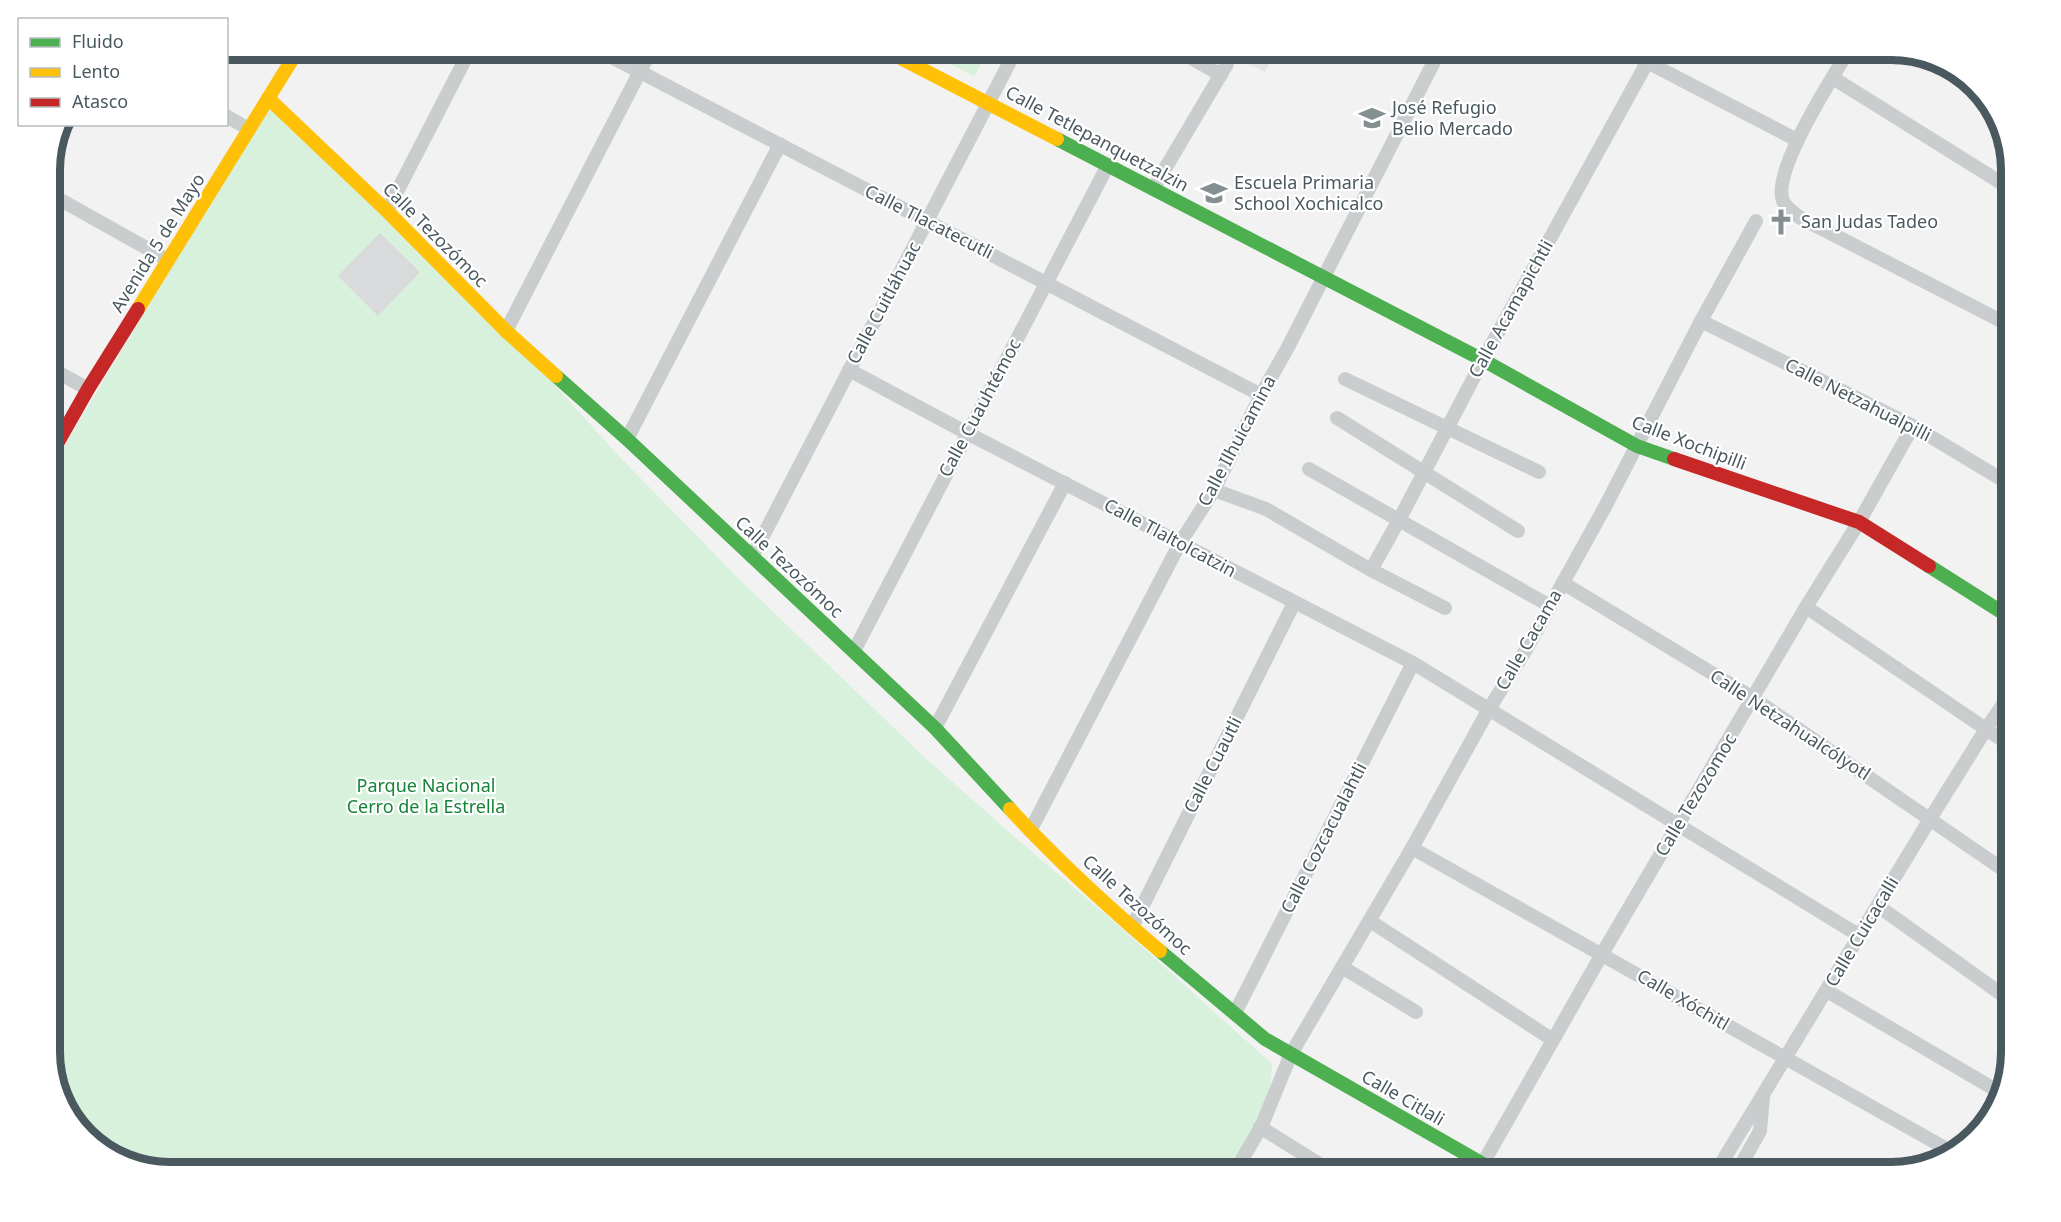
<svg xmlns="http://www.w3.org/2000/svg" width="2061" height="1222" font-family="'Noto Sans',sans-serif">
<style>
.education{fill:#e5e3e4}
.green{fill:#d7f1dc}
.building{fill:#d9dadb}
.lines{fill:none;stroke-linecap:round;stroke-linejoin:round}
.street{stroke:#cacdce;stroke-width:14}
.fast{stroke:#4caf50;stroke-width:14}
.slow{stroke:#ffc107;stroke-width:14}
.jam{stroke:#c62828;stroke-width:14}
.labels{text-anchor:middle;stroke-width:4.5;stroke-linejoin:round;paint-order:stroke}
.poi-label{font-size:18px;fill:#49595f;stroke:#fff;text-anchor:start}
.street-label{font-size:18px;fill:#49595f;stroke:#fff}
.park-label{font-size:18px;fill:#168438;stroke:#fff}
.rim{fill:none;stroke:#49595f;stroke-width:8}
</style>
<rect width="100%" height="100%" fill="#f3f2f2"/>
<!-- education -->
<polygon class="education" points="1239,50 1277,50 1265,72 1234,57"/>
<!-- green -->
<g class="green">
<polygon points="923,50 989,50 974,76"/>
<polygon points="269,104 506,331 616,453 736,576 921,754 1018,840 1119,926 1272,1064 1270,1094 1229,1172 170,1172 110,1156 66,1112 50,1059 50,470"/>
</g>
<!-- building -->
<polygon class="building" points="380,233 420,272 378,316 338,276"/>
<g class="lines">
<!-- street -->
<g class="street">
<polyline points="598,50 1261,395"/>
<polyline points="1177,50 1221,75"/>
<polyline points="1624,50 1797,140"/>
<path d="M1849 50C1833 77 1771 172 1783 201 1786 208 1793 212 1799 217L2011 326"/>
<polyline points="1833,78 2011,189"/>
<polyline points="226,116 249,129"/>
<polyline points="1153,189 1227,64"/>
<polyline points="50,194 168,260"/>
<polyline points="387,211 470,50"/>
<polyline points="1701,321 1913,426 2011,485"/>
<polyline points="506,331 651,50"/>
<polyline points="50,368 88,389"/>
<polyline points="849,370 967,433 1413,663 1860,936"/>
<polyline points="1345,379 1539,472"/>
<polyline points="1337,418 1518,531"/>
<polyline points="627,439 780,144"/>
<polyline points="1309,469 1550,606"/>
<polyline points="1214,490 1266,509 1371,570 1445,608"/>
<polyline points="752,557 1016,50"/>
<polyline points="1371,570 1399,520 1483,360 1654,50"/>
<polyline points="1563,583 1753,698 2011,875"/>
<polyline points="1806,607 2011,746"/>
<polyline points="854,651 1108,165"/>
<polyline points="935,728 1065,483"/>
<polyline points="1030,831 1180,543 1214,490 1261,395 1287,349 1440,50"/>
<polyline points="1412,848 1954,1153"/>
<polyline points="1878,906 2011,1001"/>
<polyline points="1370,921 1553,1040"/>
<polyline points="1132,927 1294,603"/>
<polyline points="1342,967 1416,1012"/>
<polyline points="1827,991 2001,1093"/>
<polyline points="1235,1013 1413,663"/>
<polyline points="1260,1127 1332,1172"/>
<polyline points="1482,1171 1482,1165 1602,954 1806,607 1859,522 1913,426"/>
<polyline points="1235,1172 1262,1125 1291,1054 1412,848 1489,709 1524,653 1606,505 1701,321 1756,221"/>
<polyline points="1716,1172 1930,819 1986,729 2011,693"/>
<polyline points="1737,1172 1760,1131 1763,1097"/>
</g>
<!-- fast -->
<g class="fast">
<polyline points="1057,139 1483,360 1637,446 1674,459"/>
<polyline points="556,376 627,439 935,728 1010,809"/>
<polyline points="1929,566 2011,618"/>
<polyline points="1160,951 1265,1039 1497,1172"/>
</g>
<!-- slow -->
<g class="slow">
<polyline points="885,50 1057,139"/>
<polyline points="268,98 387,211 506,331 556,376"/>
<polyline points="138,309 298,50"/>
<path d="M1010 809C1056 859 1108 907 1160 951"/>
</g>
<!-- jam -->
<g class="jam">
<polyline points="50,456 88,389 138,309"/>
<polyline points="1674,459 1859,522 1929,566"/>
</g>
</g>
<!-- icons -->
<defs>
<g id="school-bare" transform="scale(2.07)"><path d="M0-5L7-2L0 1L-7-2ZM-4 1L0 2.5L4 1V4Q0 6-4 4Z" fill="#848f92" stroke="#fff" stroke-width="2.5" paint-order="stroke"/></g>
<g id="church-bare" transform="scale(2.07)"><path d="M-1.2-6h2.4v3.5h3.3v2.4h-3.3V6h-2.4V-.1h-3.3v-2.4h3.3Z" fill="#848f92" stroke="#fff" stroke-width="2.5" paint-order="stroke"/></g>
</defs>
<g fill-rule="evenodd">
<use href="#school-bare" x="1372" y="118"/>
<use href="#school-bare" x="1214" y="193"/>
<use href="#church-bare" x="1781" y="222"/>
</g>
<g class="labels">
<!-- poi labels -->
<g class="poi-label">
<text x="1392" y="114">José Refugio<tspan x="1392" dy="21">Belio Mercado</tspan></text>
<text x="1234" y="189">Escuela Primaria<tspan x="1234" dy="21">School Xochicalco</tspan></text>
<text x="1801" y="228">San Judas Tadeo</text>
</g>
<!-- street labels -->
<g class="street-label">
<text transform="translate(1097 139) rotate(28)" y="6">Calle Tetlepanquetzalzin</text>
<text transform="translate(929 222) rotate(27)" y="6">Calle Tlacatecutli</text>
<text transform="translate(435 235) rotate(45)" y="6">Calle Tezozómoc</text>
<text transform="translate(158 243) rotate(-58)" y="6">Avenida 5 de Mayo</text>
<text transform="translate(884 303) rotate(-62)" y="6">Calle Cuitláhuac</text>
<text transform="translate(1511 309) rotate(-61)" y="6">Calle Acamapichtli</text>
<text transform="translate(1858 400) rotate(27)" y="6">Calle Netzahualpilli</text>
<text transform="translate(980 408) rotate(-62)" y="6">Calle Cuauhtémoc</text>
<text transform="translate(1237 441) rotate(-62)" y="6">Calle Ilhuicamina</text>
<text transform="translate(1689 443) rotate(21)" y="6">Calle Xochipilli</text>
<text transform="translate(1170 538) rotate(28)" y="6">Calle Tlaltolcatzin</text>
<text transform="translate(789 567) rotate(43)" y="6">Calle Tezozómoc</text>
<text transform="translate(1529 640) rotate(-60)" y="6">Calle Cacama</text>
<text transform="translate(1790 725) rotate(33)" y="6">Calle Netzahualcólyotl</text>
<text transform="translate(1213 765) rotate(-63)" y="6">Calle Cuautli</text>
<text transform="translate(1696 795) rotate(-59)" y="6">Calle Tezozomoc</text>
<text transform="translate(1324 838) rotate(-63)" y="6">Calle Cozcacualahtli</text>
<text transform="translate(1137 905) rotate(42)" y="6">Calle Tezozómoc</text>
<text transform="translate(1862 932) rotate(-59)" y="6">Calle Cuicacalli</text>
<text transform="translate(1683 1000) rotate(30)" y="6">Calle Xóchitl</text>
<text transform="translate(1403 1098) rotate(30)" y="6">Calle Citlali</text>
</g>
<!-- park labels -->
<g class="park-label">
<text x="426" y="792">Parque Nacional<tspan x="426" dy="21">Cerro de la Estrella</tspan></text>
</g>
</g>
<!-- crop -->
<path d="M0 0H2061V1222H0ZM170 60H1891A110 110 0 0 1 2001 170V1052A110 110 0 0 1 1891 1162H170A110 110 0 0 1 60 1052V170A110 110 0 0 1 170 60Z" fill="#fff" fill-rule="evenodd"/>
<path class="rim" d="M170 60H1891A110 110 0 0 1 2001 170V1052A110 110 0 0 1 1891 1162H170A110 110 0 0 1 60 1052V170A110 110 0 0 1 170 60Z"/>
<!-- legend -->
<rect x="18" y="18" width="210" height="108" fill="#ffffff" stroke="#b6bdbf" stroke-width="1.5"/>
<rect x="30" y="38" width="30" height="9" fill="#4caf50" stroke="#b6bdbf" stroke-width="1.5"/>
<text x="72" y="48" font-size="18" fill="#49595f">Fluido</text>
<rect x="30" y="68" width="30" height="9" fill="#ffc107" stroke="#b6bdbf" stroke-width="1.5"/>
<text x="72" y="78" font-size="18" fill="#49595f">Lento</text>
<rect x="30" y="98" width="30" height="9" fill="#c62828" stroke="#b6bdbf" stroke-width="1.5"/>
<text x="72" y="108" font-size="18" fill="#49595f">Atasco</text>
</svg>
